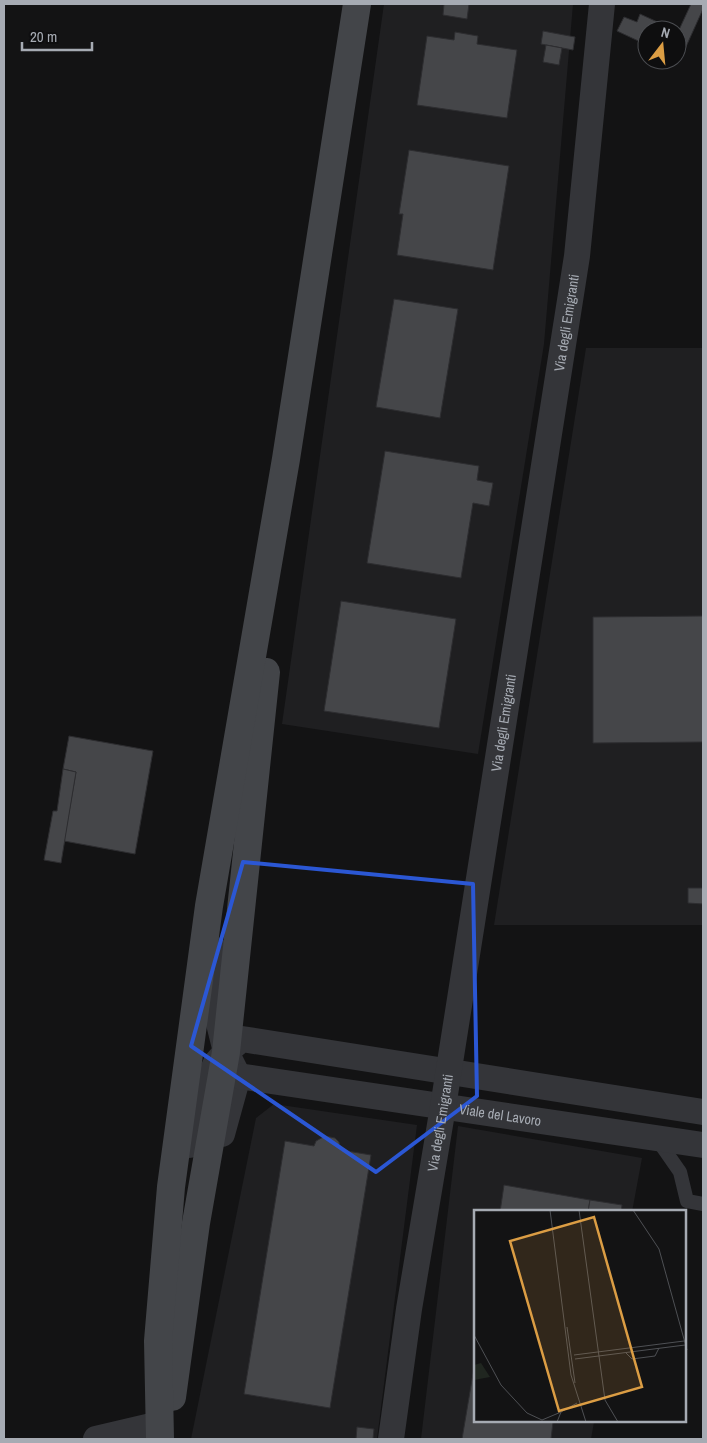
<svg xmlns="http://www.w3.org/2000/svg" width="707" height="1443" font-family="'Archivo Narrow',sans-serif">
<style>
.built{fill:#1f1f21}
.building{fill:#454649;stroke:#2d2d30}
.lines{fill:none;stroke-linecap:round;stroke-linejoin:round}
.service{stroke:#343539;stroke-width:14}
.minor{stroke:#343539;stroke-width:26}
.secondary{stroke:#434549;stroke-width:28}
.marked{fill:none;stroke:#2b57d4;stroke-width:4;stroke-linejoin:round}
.labels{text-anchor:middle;stroke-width:4.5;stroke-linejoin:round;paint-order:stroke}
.street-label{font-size:14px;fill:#a6abb3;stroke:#0e0e0f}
.inset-road{fill:none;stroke:#4e5054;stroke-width:1}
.view{fill:#db9d44;fill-opacity:0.15;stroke:#db9d44;stroke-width:2.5}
.inset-edge{fill:none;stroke:#a6abb3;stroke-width:2.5}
</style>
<rect width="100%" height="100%" fill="#131314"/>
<!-- built -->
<g class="built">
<polygon points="384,4 573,4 544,344 478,754 282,724"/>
<polygon points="586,348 703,348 703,925 494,925"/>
<polygon points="274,1104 417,1125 377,1439 191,1439 256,1118"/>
<polygon points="458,1126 642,1158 632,1212 476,1212 476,1422 594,1422 591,1439 421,1439"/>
</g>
<!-- building -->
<g class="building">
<polygon points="444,4 469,4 467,19 443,15"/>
<polygon points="691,4 703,4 703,9 680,60 677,58 677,31 678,32"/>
<polygon points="640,14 675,30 647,30 647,45 617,31 624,17 637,22"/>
<polygon points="543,31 575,37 573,50 541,44"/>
<polygon points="455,32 478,36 477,44 517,50 507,118 417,105 427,36 454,40"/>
<polygon points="546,45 562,48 559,65 543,62"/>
<polygon points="409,150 509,166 493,270 397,255 403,214 399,214"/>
<polygon points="394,299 458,309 440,418 376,407"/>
<polygon points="385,451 479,466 477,480 493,483 489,506 473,503 461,578 367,563"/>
<polygon points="341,601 456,619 439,728 324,711"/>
<polygon points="703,616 703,742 593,743 593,617"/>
<polygon points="69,736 153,751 135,854 64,841 76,772 63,769"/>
<polygon points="63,769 76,772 61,863 44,860 53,811 57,811"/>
<polygon points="688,888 703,888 703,904 688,903"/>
<polygon points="325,1136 335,1138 339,1142 341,1150 371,1155 330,1408 244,1394 285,1141 314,1146 316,1141"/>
<polygon points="504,1185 590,1200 588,1212 500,1212"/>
<polygon points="590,1200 622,1205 621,1212 588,1212"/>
<polygon points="476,1356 476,1422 553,1422 551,1439 462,1439"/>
<polygon points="357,1427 374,1429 373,1439 356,1439"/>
</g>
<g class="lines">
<!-- service -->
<polyline class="service" points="657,1139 680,1172 687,1201 703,1204"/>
<!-- minor -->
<g class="minor">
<polyline points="215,950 212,974 213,999 226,1052 238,1076 222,1134"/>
<path id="s1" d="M238 1076 703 1145"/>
<polyline points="189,1145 194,1113 216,1063 226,1052 242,1039 703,1112"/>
<polyline points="96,1439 160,1424"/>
<path id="s2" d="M391 1439 409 1309 443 1107 577 256 602 4"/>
</g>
<!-- secondary -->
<g class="secondary">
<polyline points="172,1397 196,1223 226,1052 266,672"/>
<polyline points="160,1439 158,1341 171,1187 209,906 286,459 357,4"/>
</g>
</g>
<!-- marked area -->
<path class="marked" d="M243 862 473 884 477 1096 376 1172 191 1046Z"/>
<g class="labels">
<!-- street labels -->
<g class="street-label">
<text dy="5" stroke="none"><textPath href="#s2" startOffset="1130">Via degli Emigranti</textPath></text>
<text dy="5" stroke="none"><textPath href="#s2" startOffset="725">Via degli Emigranti</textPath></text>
<text dy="5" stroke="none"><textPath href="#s1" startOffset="265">Viale del Lavoro</textPath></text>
<text dy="5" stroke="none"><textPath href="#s2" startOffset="320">Via degli Emigranti</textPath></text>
</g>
</g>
<!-- overview -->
<g transform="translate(474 1210)">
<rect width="212" height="212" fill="#131314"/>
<path d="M7 153 16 167 0 170V155Z" fill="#202620"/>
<path class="inset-road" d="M76 0 97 165 112 212M105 0 131 190 144 212M159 0 185 39 213 140M93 117 101 173M0 125 27 175 53 203 68 210 87 202M152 143 158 149 181 146 185 138M100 145 210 131M101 149 211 135M83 212 87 202 103 193"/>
<path class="view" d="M120 7 168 177 85 201 36 31Z"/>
<rect width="212" height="212" class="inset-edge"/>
</g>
<!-- border -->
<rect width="707" height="1443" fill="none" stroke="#a6abb3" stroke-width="10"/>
<!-- north arrow -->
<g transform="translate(662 45) rotate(16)"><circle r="24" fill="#0e0e0f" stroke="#4b4d51"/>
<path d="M0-4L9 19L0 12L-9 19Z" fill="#db9d44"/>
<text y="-8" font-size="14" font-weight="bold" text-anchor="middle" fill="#a6abb3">N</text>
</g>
<!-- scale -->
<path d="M22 42v8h70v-8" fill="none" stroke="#a6abb3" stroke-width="2.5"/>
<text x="30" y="42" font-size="15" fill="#a6abb3" stroke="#0e0e0f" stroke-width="4" paint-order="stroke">20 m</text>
</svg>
